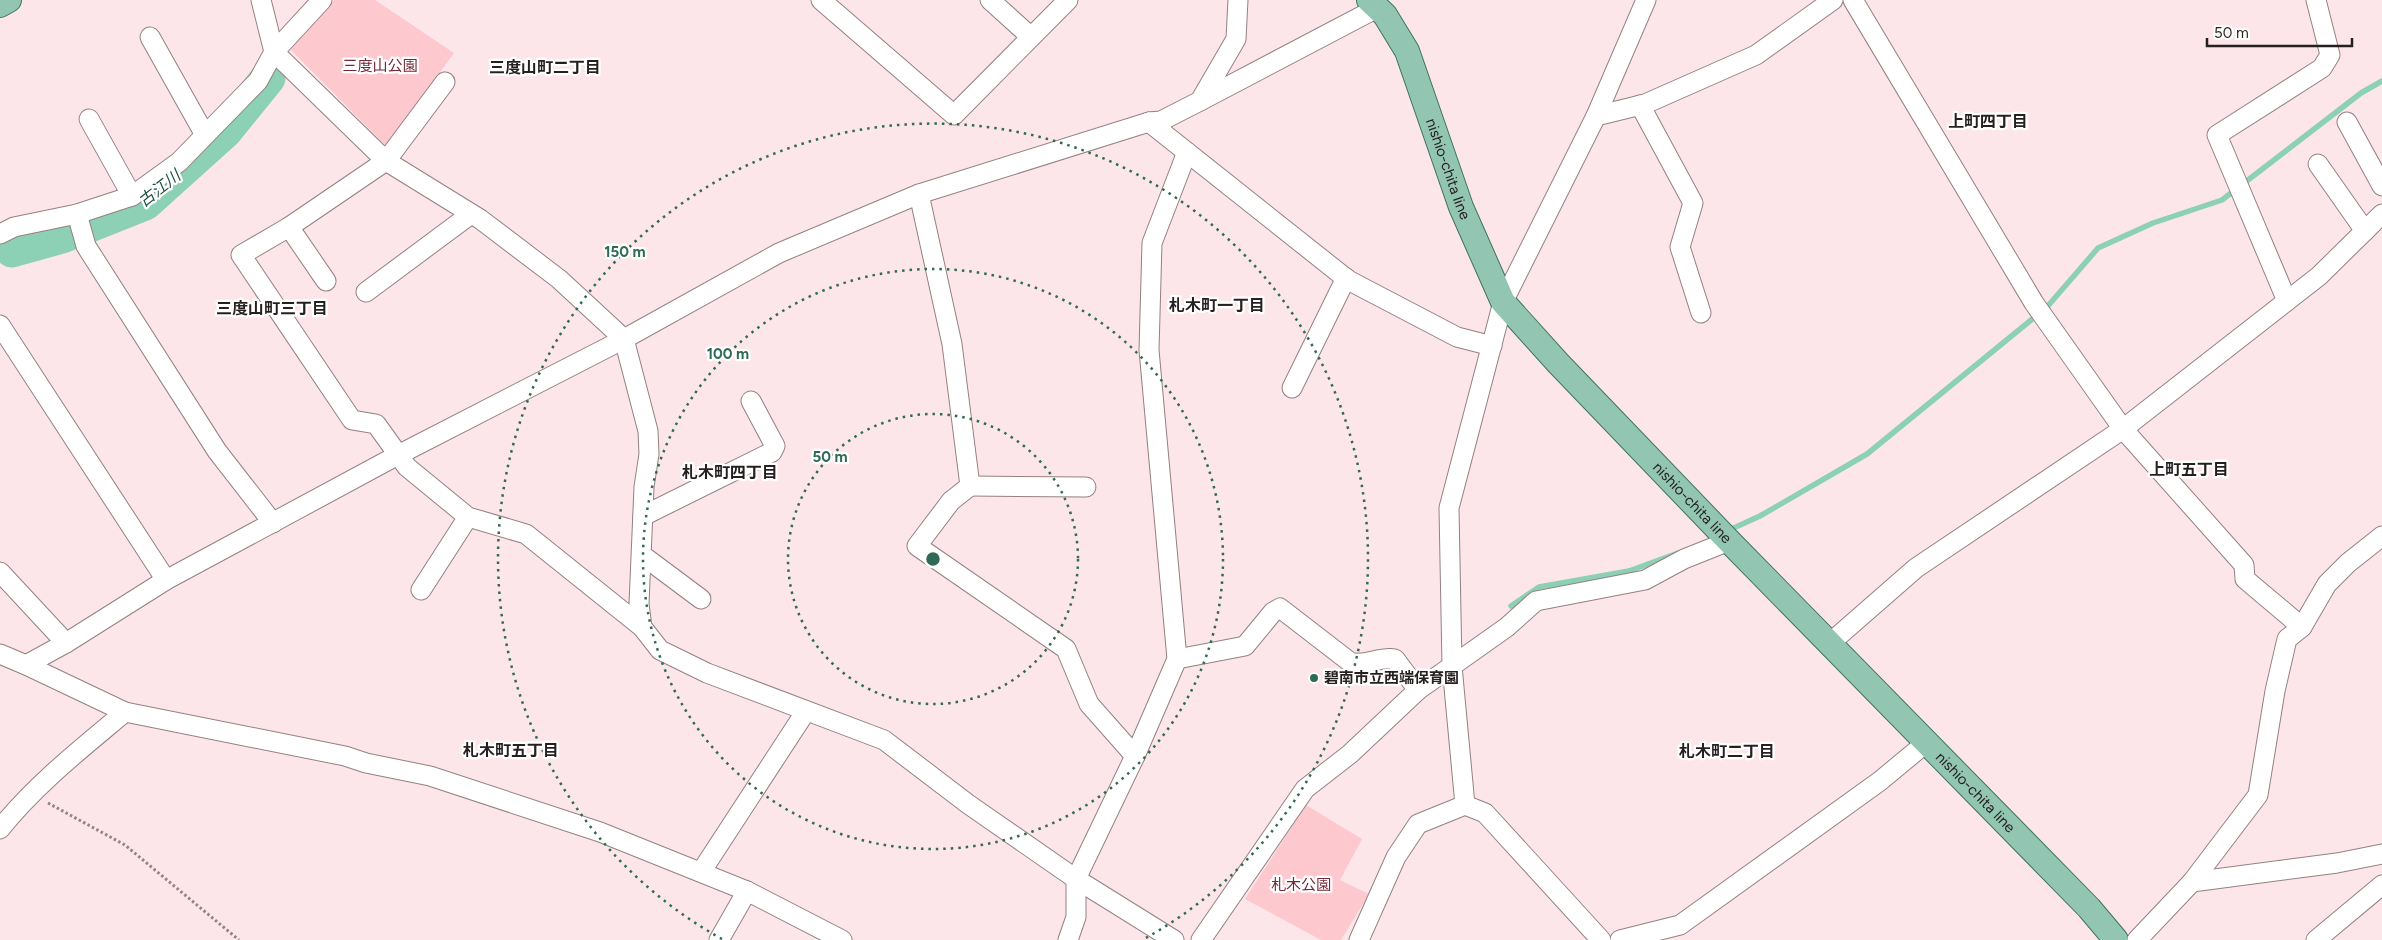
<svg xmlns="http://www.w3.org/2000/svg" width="2382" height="940" font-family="Figtree,'Noto Sans JP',sans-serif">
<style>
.green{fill:#fdc8ce}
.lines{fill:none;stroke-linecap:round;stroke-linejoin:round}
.stream{stroke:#8cd0b5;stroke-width:5.5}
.river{stroke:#8cd0b5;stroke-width:35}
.minor-casing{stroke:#948082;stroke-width:21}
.major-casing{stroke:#3d735f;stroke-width:26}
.path{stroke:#928384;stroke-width:3;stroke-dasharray:2.5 2.5;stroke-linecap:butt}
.minor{stroke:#fff;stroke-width:19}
.major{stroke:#92c6b3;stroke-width:24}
.ring{fill:none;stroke:#2e6a55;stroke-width:2.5;stroke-dasharray:2.5 5}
.poi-dot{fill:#2e6a55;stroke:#fff;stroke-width:2}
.labels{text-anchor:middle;stroke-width:4.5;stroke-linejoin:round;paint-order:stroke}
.park-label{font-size:15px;fill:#742737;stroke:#fff}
.street-label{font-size:15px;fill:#261f1f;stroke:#fff}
.poi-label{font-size:15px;font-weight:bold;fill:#261f1f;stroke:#fff;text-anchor:start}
.neighbourhood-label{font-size:16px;font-weight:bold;fill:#261f1f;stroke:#fff}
.water-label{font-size:16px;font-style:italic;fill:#184f3d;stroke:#fff}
.centre{fill:#2e6a55;stroke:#fff;stroke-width:2.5}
.ring-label{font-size:15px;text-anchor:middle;font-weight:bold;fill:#2e6a55;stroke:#fff;stroke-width:4.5;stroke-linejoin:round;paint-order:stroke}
</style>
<rect width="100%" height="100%" fill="#fde6e9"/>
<!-- green -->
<g class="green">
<polygon points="334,0 375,0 454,53 386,146 290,49"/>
<polygon points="1306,805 1362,839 1340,880 1369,894 1341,940 1321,940 1245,899"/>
</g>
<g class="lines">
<!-- stream -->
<g class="stream">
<polyline points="1727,531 1760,516 1867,454 2047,307 2098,248 2153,223 2222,200 2361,93 2382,81"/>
<polyline points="1511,606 1539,587 1629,571 1678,553"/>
</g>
<!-- river -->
<polyline class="river" points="12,250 62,236 145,203 225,131 268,78"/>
<!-- minor casing -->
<g class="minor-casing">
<g id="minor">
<polyline points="261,0 274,52 386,161 480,219 559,279 624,339 648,431 649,454 644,487 639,604 642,627 660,650 707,673 884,740 968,804 1076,879 1174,940"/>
<polyline points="821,0 954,115 1068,0"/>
<polyline points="990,0 1031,37"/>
<polyline points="1853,0 2034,303 2123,429 2244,565 2245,579 2302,627"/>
<polyline points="150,37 205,135"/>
<polyline points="445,82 386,161 289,227 241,255 352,420 376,424 407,467 468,517 526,534 642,627"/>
<polyline points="1200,101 1377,8"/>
<polyline points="1640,105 1693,203 1680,247 1701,313"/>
<polyline points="1596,116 1645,104 1756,55 1833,0"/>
<polyline points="89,119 132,196"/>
<polyline points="1149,122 1348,280 1457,337 1492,346"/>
<polyline points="2347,122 2382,186"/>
<polyline points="2318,164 2365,231"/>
<polyline points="919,194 952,344 970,486 951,501 917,546 1066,649 1089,704 1135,756"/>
<polyline points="77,214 86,246 217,451 273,523"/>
<polyline points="289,227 326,281"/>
<polyline points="0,234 14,227 77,214 132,196 179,162 258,81 274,52 322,0"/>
<polyline points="366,292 471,214"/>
<polyline points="2287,301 2217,135 2322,68 2330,55 2316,0"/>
<polyline points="0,325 166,580"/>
<polyline points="1292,388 1346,278"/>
<polyline points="970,486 1086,487"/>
<polyline points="643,516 772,452 775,446 751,401"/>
<polyline points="642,555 701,599"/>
<polyline points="0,572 66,643"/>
<polyline points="421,590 468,517"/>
<polyline points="1829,644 1916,568 2123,429 2319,276 2382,214"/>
<polyline points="0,654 26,665 125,712 345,756 366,763 430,776 600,832 747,891 842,940"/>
<path d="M1177 659 1245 646 1273 612 1280 608 1350 662C1365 667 1379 656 1395 659L1418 690"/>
<polyline points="26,665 66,643 166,580 398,455 624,339 779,253 919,194 1149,122 1161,121 1200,101 1236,39 1238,0"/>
<polyline points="1465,805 1452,666 1449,508 1503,302 1596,116 1646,0"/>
<path d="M0 829C35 785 82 748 125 712"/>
<polyline points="701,872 806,711"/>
<polyline points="2192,882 2337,863 2382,854"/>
<polyline points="719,940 747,891"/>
<polyline points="1068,940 1076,917 1076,879 1135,756 1177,659 1149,350 1152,243 1187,152"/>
<polyline points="1201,940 1305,789 1350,754 1418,690 1507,627 1536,601 1645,580 1684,559 1729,541"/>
<polyline points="1359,940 1396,857 1418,824 1465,805 1485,813 1601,940"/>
<polyline points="1620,940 1680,925 1880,781 1927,742"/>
<polyline points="2137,940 2192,882 2258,795 2275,691 2287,639 2302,627 2327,584 2348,563 2382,536"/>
<polyline points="2316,940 2382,885"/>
</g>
</g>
<!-- major casing -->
<g class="major-casing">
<g id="major">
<path id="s1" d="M1369 0 1385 15 1407 51 1461 207 1503 302 1558 363 1729 541 2089 908 2116 940"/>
<polyline points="0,5 9,0"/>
</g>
</g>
<!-- path -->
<polyline class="path" points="48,803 125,845 239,940"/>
<!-- minor -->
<use href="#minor" class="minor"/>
<!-- major -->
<use href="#major" class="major"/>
</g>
<!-- distance rings -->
<g class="ring">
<circle cx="933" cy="559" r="145"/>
<circle cx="933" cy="559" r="290"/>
<path d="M722 939A435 435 0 1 1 1144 939"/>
</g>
<!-- markers -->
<circle class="poi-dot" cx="1314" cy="678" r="5"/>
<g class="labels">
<!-- park labels -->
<g class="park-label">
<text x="380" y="71">三度山公園</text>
<text x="1301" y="890">札木公園</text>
</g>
<!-- street labels -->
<g class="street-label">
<text dy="5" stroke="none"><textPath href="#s1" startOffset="189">nishio-chita line</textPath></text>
<text dy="5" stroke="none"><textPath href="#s1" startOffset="609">nishio-chita line</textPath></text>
<text dy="5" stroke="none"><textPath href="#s1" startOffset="1014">nishio-chita line</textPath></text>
</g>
<!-- poi labels -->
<g class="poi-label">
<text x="1324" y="683">碧南市立西端保育園</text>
</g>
<!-- neighbourhood labels -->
<g class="neighbourhood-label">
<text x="545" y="73">三度山町二丁目</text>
<text x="1988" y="127">上町四丁目</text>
<text x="1217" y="311">札木町一丁目</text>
<text x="272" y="314">三度山町三丁目</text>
<text x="2189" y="475">上町五丁目</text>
<text x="730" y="478">札木町四丁目</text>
<text x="511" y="756">札木町五丁目</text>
<text x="1727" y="757">札木町二丁目</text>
</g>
<!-- water labels -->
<g class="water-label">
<text transform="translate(159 188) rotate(-38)" y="6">古江川</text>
</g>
</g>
<circle cx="933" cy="559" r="8" class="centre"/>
<g class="ring-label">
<text x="625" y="257">150 m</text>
<text x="728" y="359">100 m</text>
<text x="830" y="462">50 m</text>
</g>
<!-- scale -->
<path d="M2207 38v8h145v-8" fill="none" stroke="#261f1f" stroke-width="2.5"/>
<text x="2214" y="38" font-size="15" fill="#261f1f" stroke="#ffffff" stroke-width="4" paint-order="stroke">50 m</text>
</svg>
